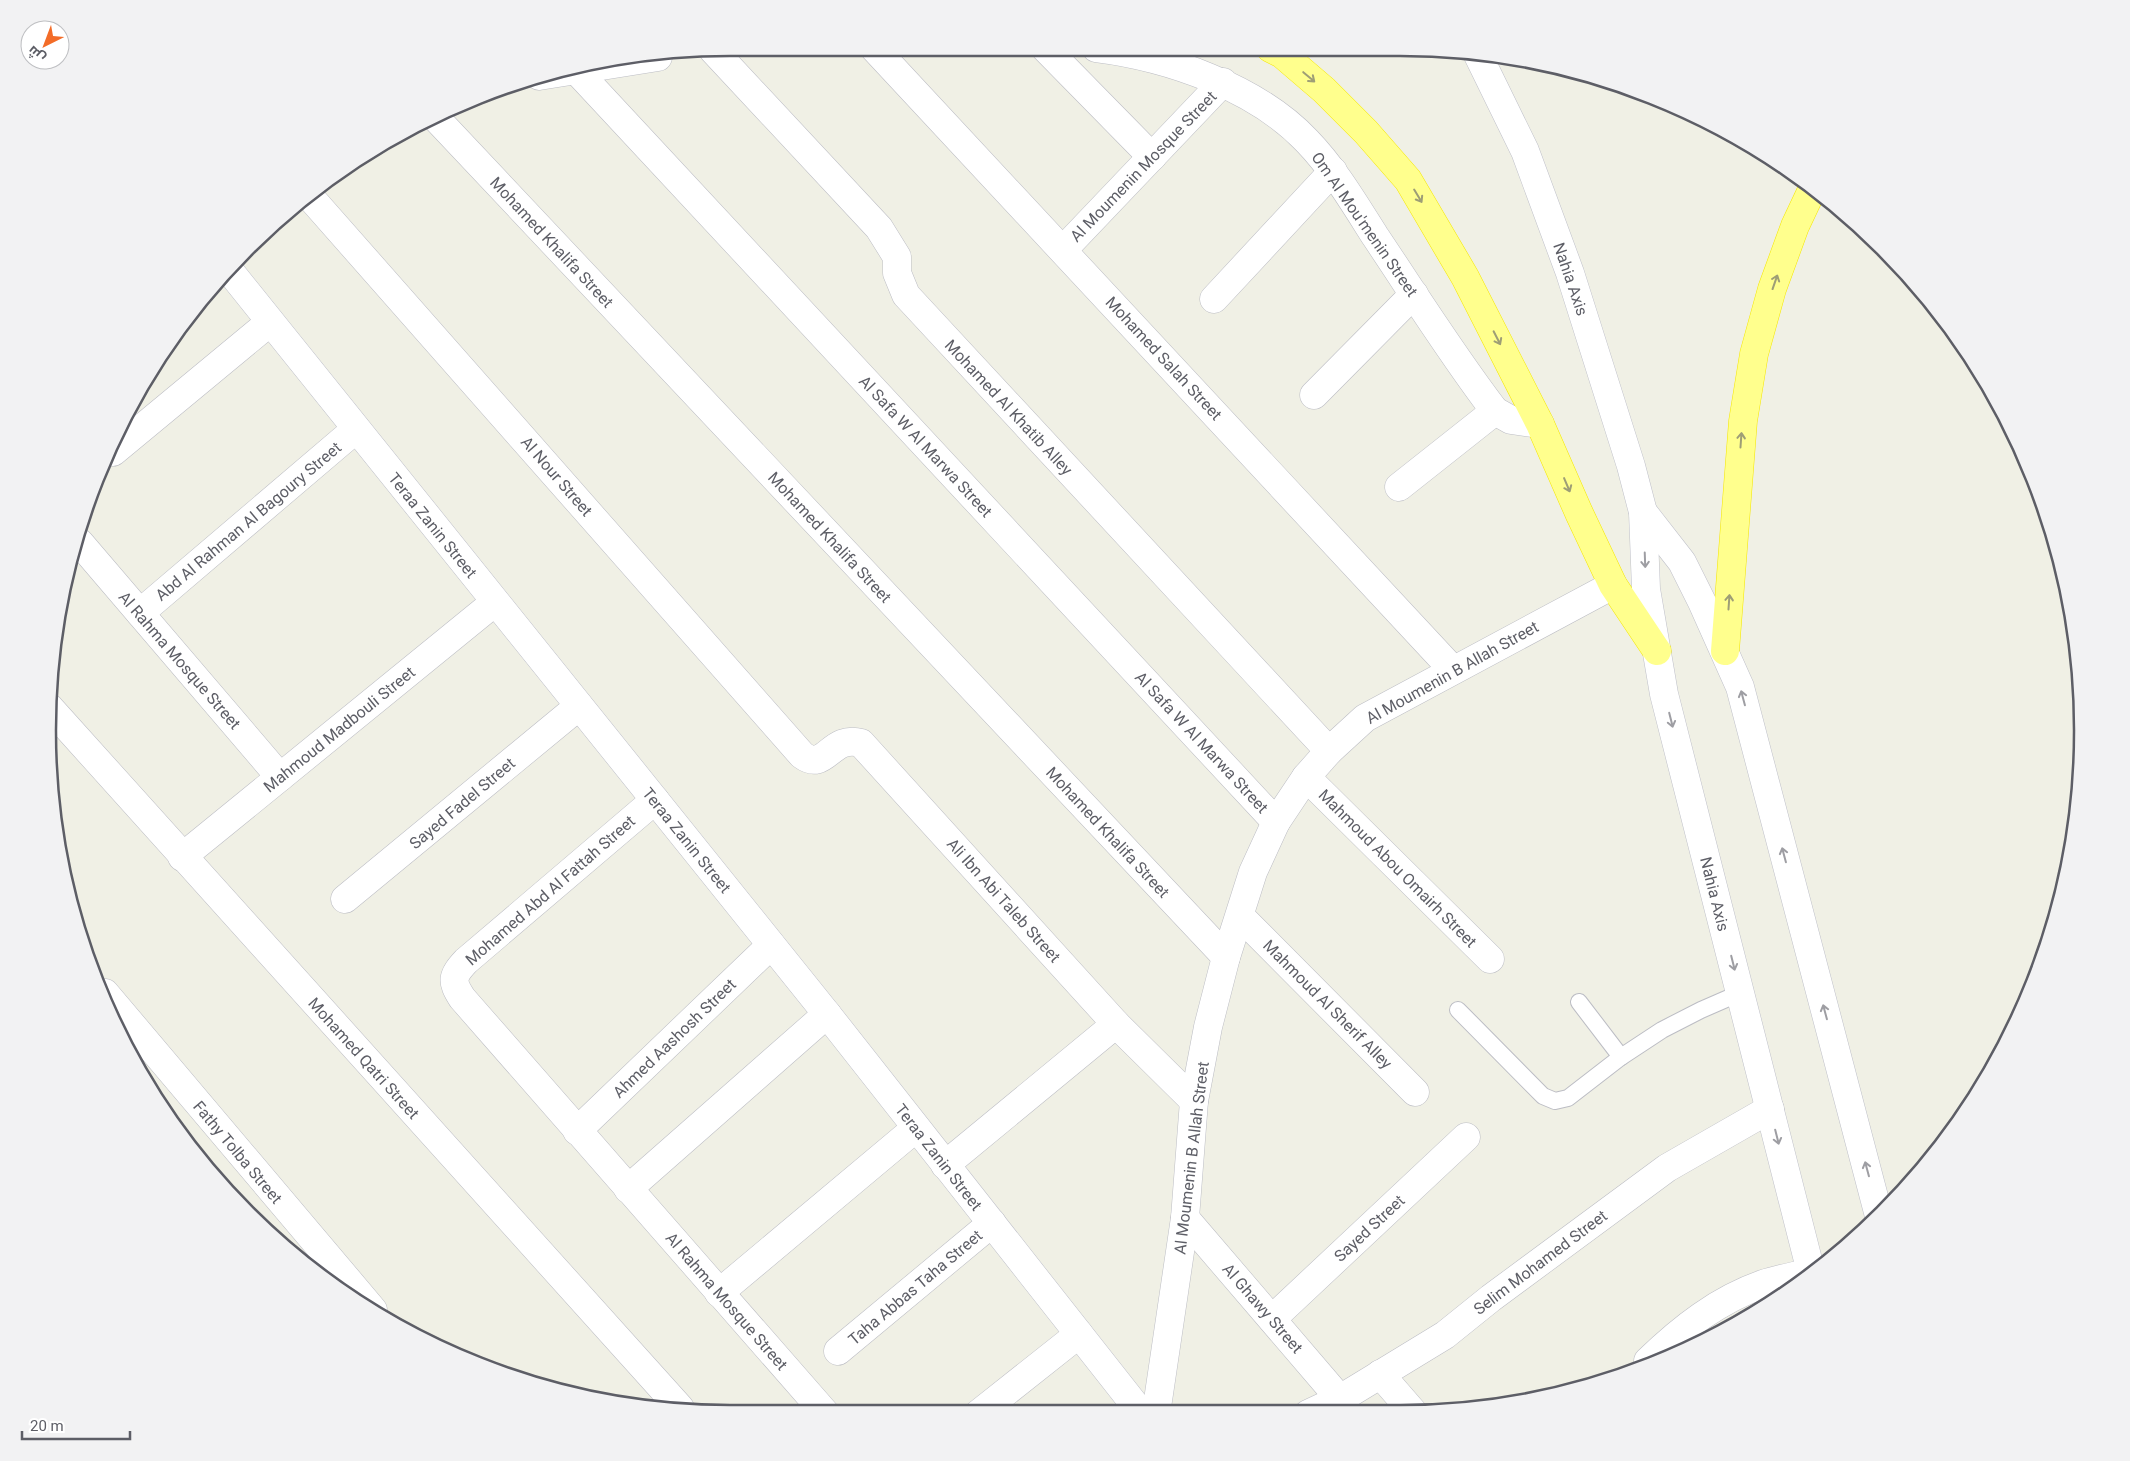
<svg xmlns="http://www.w3.org/2000/svg" width="2130" height="1461" font-family="Roboto,Cairo,sans-serif">
<style>
.lines{fill:none;stroke-linecap:round;stroke-linejoin:round}
.lane-casing{stroke:#bcbdc4;stroke-width:18}
.street-casing{stroke:#bcbdc4;stroke-width:29}
.secondary-casing{stroke:#bfc0c9;stroke-width:29}
.highway-casing{stroke:#f5e700;stroke-width:29}
.lane{stroke:#fff;stroke-width:16}
.street{stroke:#fff;stroke-width:28}
.secondary{stroke:#fff;stroke-width:28}
.highway{stroke:#ffff8d;stroke-width:28}
.oneway{stroke:#9e9e76}
.oneway2{stroke:#9e9ea3}
.labels{text-anchor:middle;stroke-width:4.5;stroke-linejoin:round;paint-order:stroke}
.street-label{font-size:16px;fill:#5d5e66;stroke:#fff}
.rim{fill:none;stroke:#5d5e66;stroke-width:2.5}
</style>
<rect width="100%" height="100%" fill="#f0f0e5"/>
<g class="lines">
<!-- lane casing -->
<g class="lane-casing">
<g id="lane">
<polyline points="1579,1002 1621,1057"/>
<polyline points="1458,1010 1543,1096 1555,1101 1568,1098 1621,1057 1662,1030 1701,1010 1740,993"/>
</g>
</g>
<!-- street casing -->
<g class="street-casing">
<g id="street">
<polyline points="874,48 1453,670"/>
<polyline points="1045,48 1152,157"/>
<path d="M1096 48C1168 57 1256 87 1307 141 1334 169 1354 203 1375 236 1414 294 1452 355 1495 411L1511 420 1540 424"/>
<polyline points="713,50 879,228 897,257 897,273 906,295 1329,751"/>
<polyline points="576,70 1276,822"/>
<polyline points="539,76 658,57"/>
<polyline points="434,116 1226,957"/>
<path d="M311 198 802 755C826 773 830 734 861 743L1116 1024 1194 1101"/>
<polyline points="1063,250 1223,82"/>
<polyline points="1214,299 1333,171"/>
<polyline points="1314,395 1414,294"/>
<polyline points="113,452 270,322"/>
<polyline points="1399,487 1495,411"/>
<polyline points="80,543 280,777"/>
<polyline points="140,613 356,429"/>
<polyline points="49,707 680,1408"/>
<polyline points="1306,777 1490,959"/>
<path d="M655 800 466 961C452 976 451 981 462 998L826 1414"/>
<polyline points="182,857 495,602"/>
<polyline points="345,899 579,706"/>
<polyline points="1240,916 1415,1092"/>
<polyline points="105,993 373,1310"/>
<polyline points="577,1131 771,945"/>
<polyline points="945,1165 1116,1024"/>
<polyline points="628,1189 827,1014"/>
<polyline points="1185,1218 1340,1399"/>
<polyline points="719,1293 916,1128"/>
<polyline points="1272,1319 1466,1137"/>
<polyline points="838,1351 992,1223"/>
<path d="M1648 1361C1682 1328 1718 1300 1763 1284 1778 1279 1795 1276 1811 1272"/>
<polyline points="1380,1374 1413,1412"/>
<polyline points="978,1414 1079,1334"/>
<polyline points="1156,1414 1185,1218 1194,1101 1208,1027 1226,957 1253,872 1276,822 1306,777 1329,751 1365,718 1613,585"/>
<polyline points="1308,1414 1340,1399 1445,1335 1491,1298 1667,1168 1770,1109"/>
</g>
</g>
<!-- secondary casing -->
<g class="secondary-casing">
<g id="secondary">
<polyline points="1478,55 1525,151 1570,273 1631,466 1643,512 1646,589 1664,694 1811,1272"/>
<polyline points="229,270 827,1014 1142,1414"/>
<polyline points="1643,512 1682,562 1702,602 1740,687 1879,1216"/>
</g>
</g>
<!-- highway casing -->
<g class="highway-casing">
<g id="highway">
<polyline points="1270,48 1282,54 1324,90 1366,132 1408,180 1465,277 1540,424 1579,513 1613,585 1657,651"/>
<polyline points="1725,651 1743,421 1754,354 1772,289 1795,226 1811,192"/>
</g>
</g>
<!-- lane -->
<use href="#lane" class="lane"/>
<!-- street -->
<use href="#street" class="street"/>
<!-- secondary -->
<use href="#secondary" class="secondary"/>
<!-- highway -->
<use href="#highway" class="highway"/>
</g>
<!-- one-way arrows -->
<defs><path id="oneway-shaft" d="M-6 0H5M1.5-3L5.5 0L1.5 3" fill="none" stroke-width="1.6" stroke-linecap="round" stroke-linejoin="round" transform="scale(1.25)"/></defs>
<g class="oneway">
<use href="#oneway-shaft" transform="translate(1309 77) rotate(40)"/>
<use href="#oneway-shaft" transform="translate(1418 196) rotate(59)"/>
<use href="#oneway-shaft" transform="translate(1775 282) rotate(-71)"/>
<use href="#oneway-shaft" transform="translate(1497 338) rotate(63)"/>
<use href="#oneway-shaft" transform="translate(1741 440) rotate(-86)"/>
<use href="#oneway-shaft" transform="translate(1567 485) rotate(67)"/>
<use href="#oneway-shaft" transform="translate(1729 602) rotate(-86)"/>
</g>
<g class="oneway2">
<use href="#oneway-shaft" transform="translate(1645 560) rotate(88)"/>
<use href="#oneway-shaft" transform="translate(1743 698) rotate(-105)"/>
<use href="#oneway-shaft" transform="translate(1671 720) rotate(76)"/>
<use href="#oneway-shaft" transform="translate(1784 855) rotate(-105)"/>
<use href="#oneway-shaft" transform="translate(1733 963) rotate(76)"/>
<use href="#oneway-shaft" transform="translate(1825 1012) rotate(-105)"/>
<use href="#oneway-shaft" transform="translate(1777 1137) rotate(76)"/>
<use href="#oneway-shaft" transform="translate(1867 1169) rotate(-105)"/>
</g>
<g class="labels">
<!-- street labels -->
<g class="street-label">
<text transform="translate(1143 166) rotate(-46)" y="6">Al Moumenin Mosque Street</text>
<text transform="translate(1365 224) rotate(55)" y="6">Om Al Mou'menin Street</text>
<text transform="translate(552 242) rotate(47)" y="6">Mohamed Khalifa Street</text>
<text transform="translate(1571 279) rotate(71)" y="6">Nahia Axis</text>
<text transform="translate(1164 358) rotate(47)" y="6">Mohamed Salah Street</text>
<text transform="translate(1009 407) rotate(47)" y="6">Mohamed Al Khatib Alley</text>
<text transform="translate(926 446) rotate(47)" y="6">Al Safa W Al Marwa Street</text>
<text transform="translate(557 476) rotate(49)" y="6">Al Nour Street</text>
<text transform="translate(248 521) rotate(-40)" y="6">Abd Al Rahman Al Bagoury Street</text>
<text transform="translate(433 525) rotate(51)" y="6">Teraa Zanin Street</text>
<text transform="translate(830 537) rotate(47)" y="6">Mohamed Khalifa Street</text>
<text transform="translate(180 660) rotate(49)" y="6">Al Rahma Mosque Street</text>
<text transform="translate(1452 672) rotate(-29)" y="6">Al Moumenin B Allah Street</text>
<text transform="translate(339 729) rotate(-39)" y="6">Mahmoud Madbouli Street</text>
<text transform="translate(1202 742) rotate(47)" y="6">Al Safa W Al Marwa Street</text>
<text transform="translate(462 803) rotate(-40)" y="6">Sayed Fadel Street</text>
<text transform="translate(1108 832) rotate(47)" y="6">Mohamed Khalifa Street</text>
<text transform="translate(687 840) rotate(51)" y="6">Teraa Zanin Street</text>
<text transform="translate(1398 868) rotate(45)" y="6">Mahmoud Abou Omairh Street</text>
<text transform="translate(550 890) rotate(-41)" y="6">Mohamed Abd Al Fattah Street</text>
<text transform="translate(1715 894) rotate(76)" y="6">Nahia Axis</text>
<text transform="translate(1004 900) rotate(48)" y="6">Ali Ibn Abi Taleb Street</text>
<text transform="translate(1328 1004) rotate(45)" y="6">Mahmoud Al Sherif Alley</text>
<text transform="translate(674 1038) rotate(-44)" y="6">Ahmed Aashosh Street</text>
<text transform="translate(364 1058) rotate(48)" y="6">Mohamed Qatri Street</text>
<text transform="translate(238 1152) rotate(50)" y="6">Fathy Tolba Street</text>
<text transform="translate(939 1157) rotate(52)" y="6">Teraa Zanin Street</text>
<text transform="translate(1191 1158) rotate(-83)" y="6">Al Moumenin B Allah Street</text>
<text transform="translate(1369 1228) rotate(-43)" y="6">Sayed Street</text>
<text transform="translate(1540 1262) rotate(-37)" y="6">Selim Mohamed Street</text>
<text transform="translate(915 1287) rotate(-40)" y="6">Taha Abbas Taha Street</text>
<text transform="translate(727 1301) rotate(49)" y="6">Al Rahma Mosque Street</text>
<text transform="translate(1263 1308) rotate(49)" y="6">Al Ghawy Street</text>
</g>
</g>
<!-- crop -->
<path d="M0 0H2130V1461H0ZM730 56H1400A674 674 0 0 1 2074 730V731A674 674 0 0 1 1400 1405H730A674 674 0 0 1 56 731V730A674 674 0 0 1 730 56Z" fill="#f2f2f3" fill-rule="evenodd"/>
<path class="rim" d="M730 56H1400A674 674 0 0 1 2074 730V731A674 674 0 0 1 1400 1405H730A674 674 0 0 1 56 731V730A674 674 0 0 1 730 56Z"/>
<!-- north arrow -->
<g transform="translate(45 45) rotate(222)"><circle r="24" fill="#ffffff" stroke="#bebfc2"/>
<path d="M0-4L9 19L0 12L-9 19Z" fill="#f36c28"/>
<text y="-8" font-size="14" font-weight="bold" text-anchor="middle" fill="#5d5e66">ش</text>
</g>
<!-- scale -->
<path d="M22 1431v8h108v-8" fill="none" stroke="#5d5e66" stroke-width="2.5"/>
<text x="30" y="1431" font-size="15" fill="#5d5e66" stroke="#ffffff" stroke-width="4" paint-order="stroke">20 m</text>
</svg>
